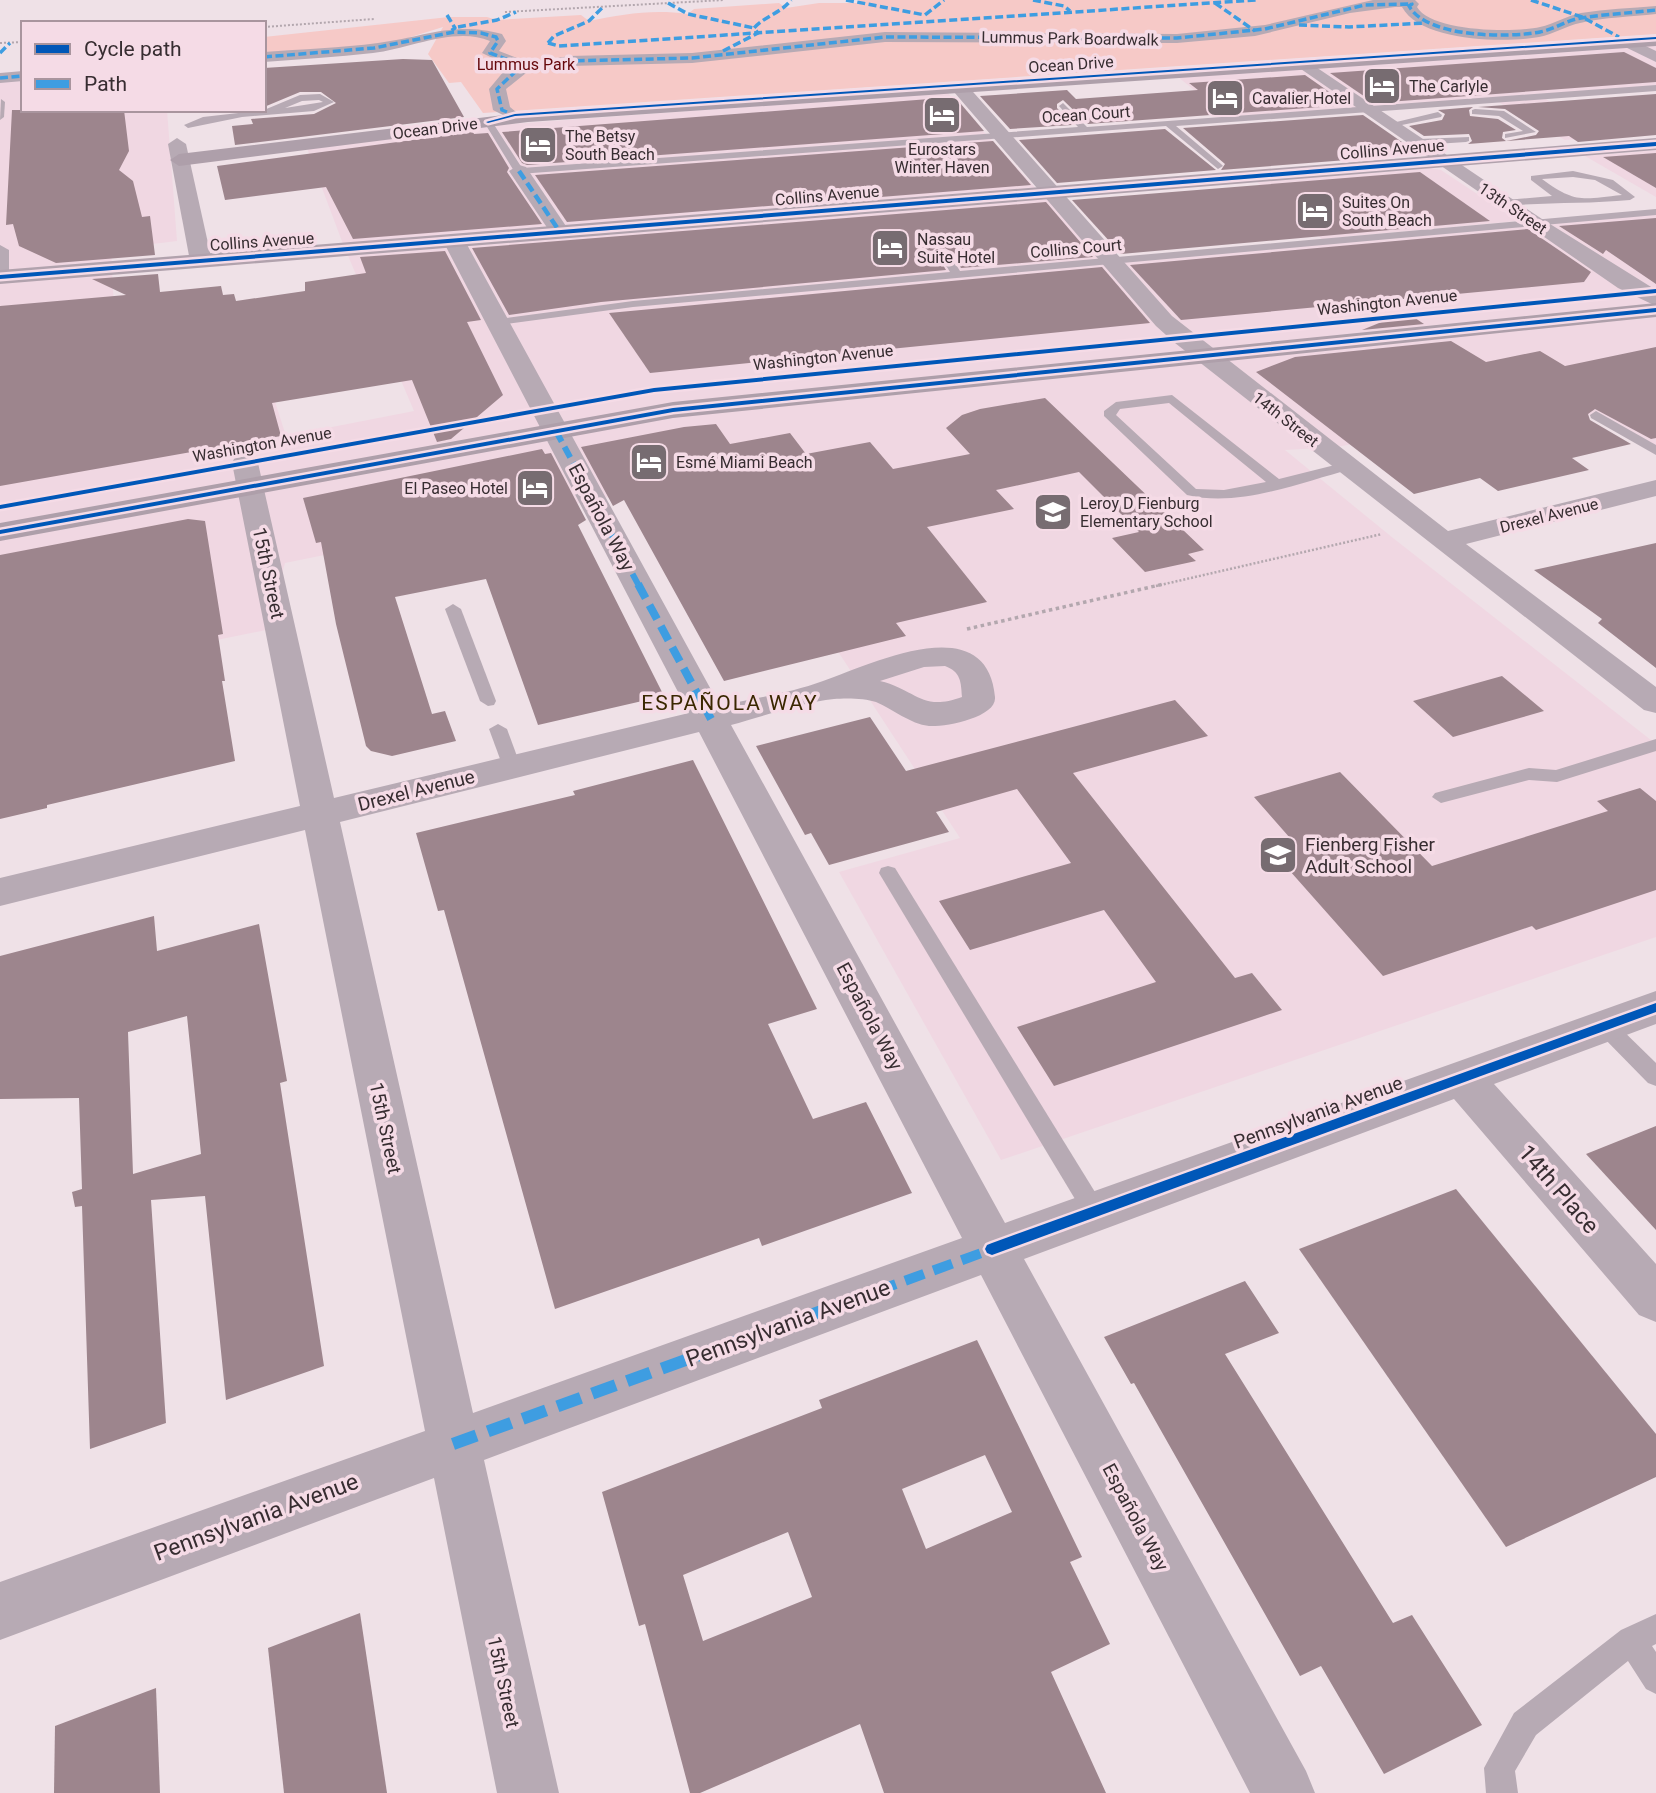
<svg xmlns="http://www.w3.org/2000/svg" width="1656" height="1793" font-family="Roboto,sans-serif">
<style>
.built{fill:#f0d7e2}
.green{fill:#f6c9c7}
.building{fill:#9d858d;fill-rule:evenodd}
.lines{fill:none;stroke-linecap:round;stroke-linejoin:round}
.path-far2{stroke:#b3a7ae;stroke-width:2;stroke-dasharray:2 2;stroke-linecap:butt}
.path-far1{stroke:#b3a7ae;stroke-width:2.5;stroke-dasharray:2 2;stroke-linecap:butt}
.path{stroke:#b3a7ae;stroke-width:3.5;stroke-dasharray:3.5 3.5;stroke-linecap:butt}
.lane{fill:#b7aab4;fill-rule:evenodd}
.street{fill:#b7aab4;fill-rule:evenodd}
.secondary{fill:#ae9faa;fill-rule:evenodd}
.primary{fill:#b1a2ad;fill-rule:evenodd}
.quiet-far5{stroke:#3e9de1;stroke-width:3.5;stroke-dasharray:8 3.5;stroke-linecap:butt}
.quiet-far4{stroke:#3e9de1;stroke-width:4.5;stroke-dasharray:10 4.5;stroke-linecap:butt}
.quiet-far3{stroke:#3e9de1;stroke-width:6;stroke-dasharray:12 6;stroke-linecap:butt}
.quiet-far2{stroke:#3e9de1;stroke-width:8;stroke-dasharray:16 8;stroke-linecap:butt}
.quiet-far1{stroke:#3e9de1;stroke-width:10;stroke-dasharray:20 10;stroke-linecap:butt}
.quiet{stroke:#3e9de1;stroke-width:12;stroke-dasharray:25 12;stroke-linecap:butt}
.cycleway-casing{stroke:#f5dbe6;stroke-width:5}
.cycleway{fill:#0057b8;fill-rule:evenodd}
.labels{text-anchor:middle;stroke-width:7;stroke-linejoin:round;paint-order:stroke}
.far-street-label{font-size:16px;fill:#372d31;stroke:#f5dbe6}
.far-park-label{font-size:16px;fill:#66070b;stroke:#f5dbe6}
.far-poi-label{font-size:16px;fill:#372d31;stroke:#f5dbe6;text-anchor:start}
.street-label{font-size:19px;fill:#372d31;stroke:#f5dbe6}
.poi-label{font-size:19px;fill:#372d31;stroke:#f5dbe6;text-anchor:start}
.neighbourhood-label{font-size:21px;letter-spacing:2px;fill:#3a2700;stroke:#f5dbe6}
.near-street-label{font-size:23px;fill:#372d31;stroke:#f5dbe6}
</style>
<rect width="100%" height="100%" fill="#efe1e7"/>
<!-- built -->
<g class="built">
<polygon points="1656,44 1656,87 1541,96 1608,137 1565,140 1493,99 1228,117 1178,77"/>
<polygon points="23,77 23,110 167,110 177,241 111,249 117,369 269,383 286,436 414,411 343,244 307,148 498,125 947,92 1042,195 1124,262 1656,214 1656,453 1566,402 1337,447 1285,450 1393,538 1656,744 1656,937 1001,1160 839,872 960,838 722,474 285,563 266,630 0,684 0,78"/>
<polygon points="1656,150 1656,197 1585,156"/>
<polygon points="1430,168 1441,170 1518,221 1322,239 1257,182"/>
</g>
<!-- green -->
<path class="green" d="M859 0H1656V34L483 113 461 82 449 83 428 54 443 27 385 45 264 55V37L449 17H487L497 20 581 15 589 21C623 14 653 9 688 14L694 9 779 3 786 8 819 3H857Z"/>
<!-- building -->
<g class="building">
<polygon points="1624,52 1656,68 1656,82 1374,103 1330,73"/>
<polygon points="403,59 432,60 464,117 235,145 232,126 253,124 251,119 314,114 336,103 321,92 300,92 264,107 264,68"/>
<polygon points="1305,75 1348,105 1088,124 1063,100 1057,104 1057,108 1072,125 1010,129 980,96 1067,90 1076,99 1198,90 1189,83"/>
<polygon points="1656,94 1656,135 1578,142 1569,136 1468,144 1472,141 1469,134 1424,136 1409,126 1442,120 1445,114 1438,110 1473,107 1469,110 1470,116 1498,119 1516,130 1503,132 1502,138 1506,141 1536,135 1539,131 1505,109 1478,107"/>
<polygon points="955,97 984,131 527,165 522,163 502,132"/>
<polygon points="12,110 124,110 129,151 119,170 133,181 142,217 150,216 155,255 56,263 19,246 13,224 6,225"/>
<polygon points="1363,115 1412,149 1390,150 1398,156 1221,170 1225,164 1183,128"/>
<polygon points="1165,129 1216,170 1057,183 1019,140"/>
<polygon points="473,132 474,134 488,133 509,168 507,172 542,224 353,239 326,187 225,200 217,166"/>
<polygon points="993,141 1031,185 567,222 535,175"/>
<polygon points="1656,153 1656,188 1603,157"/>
<polygon points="1420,172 1490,221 1121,254 1072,200"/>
<polygon points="1046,202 1093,257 961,268 950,251 945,248 936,253 946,270 601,302 509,315 472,248"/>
<polygon points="1656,218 1656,284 1606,250 1603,254 1559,226"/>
<polygon points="1528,229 1591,272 1584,282 1181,320 1130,265"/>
<polygon points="445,251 481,320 467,322 503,395 451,439 437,442 412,380 272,403 281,436 0,486 0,306 126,295 92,279 158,274 160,292 221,286 223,295 234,294 236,301 305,291 305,282 366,273 360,257"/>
<polygon points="1102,267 1150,323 650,373 609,313"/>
<polygon points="1406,312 1424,324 1362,330"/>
<polygon points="1451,341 1486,362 1540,351 1565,366 1656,347 1656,438 1651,439 1595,409 1588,414 1590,420 1631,444 1572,458 1589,470 1498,491 1480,478 1414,494 1256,372 1295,357"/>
<polygon points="1045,398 1204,550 1188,554 1196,561 1145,572 1112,538 1139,532 1079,472 996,490 1014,509 927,527 987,602 896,623 906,636 724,681 624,500 613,506 581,447 684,427 716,424 730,444 790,433 806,454 870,442 893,469 970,454 946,428 962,415 980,409"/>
<polygon points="542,449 545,454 551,453 586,520 578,525 664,696 538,725 486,579 395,597 432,714 445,711 456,741 392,756 371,751 366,746 336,624 321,542 316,543 303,498"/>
<polygon points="188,519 205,521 223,634 218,635 225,681 222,681 235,761 47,805 47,808 0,819 0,555"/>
<polygon points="1656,543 1656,668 1598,623 1602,619 1534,570"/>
<polygon points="1502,676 1544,711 1453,737 1413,701"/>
<polygon points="1175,700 1208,736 1073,773 1235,978 1252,973 1282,1010 1054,1086 1017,1027 1156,982 1104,910 970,950 939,901 1071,863 1017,789 936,812 949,832 829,865 811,833 805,835 756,746 870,717 906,771"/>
<polygon points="693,760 817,1009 768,1024 813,1119 866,1102 912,1193 762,1246 759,1238 555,1309 444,910 438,911 416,833 575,795 573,791"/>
<polygon points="1340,772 1432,866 1608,811 1597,801 1640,788 1656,801 1656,890 1536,930 1532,926 1383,976 1267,845 1290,838 1254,797"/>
<path d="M154 916 157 951 259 924 287 1081 280 1083 324 1366 226 1400 205 1196 151 1200 166 1423 90 1449 82 1206 75 1207 72 1192 82 1189 79 1098 0 1099V956ZM187 1016 201 1154 133 1174 128 1032Z"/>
<polygon points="1656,1126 1656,1230 1586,1154"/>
<polygon points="1456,1189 1656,1434 1656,1477 1506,1547 1299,1249"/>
<polygon points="1245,1281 1279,1333 1225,1354 1393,1623 1412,1615 1482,1725 1384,1774 1321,1666 1300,1676 1134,1383 1131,1384 1104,1337"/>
<path d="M977 1340 1082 1557 1070 1562 1110 1644 1051 1672 1106 1793H884L860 1724 700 1793H690L645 1624 639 1626 602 1492 822 1408 819 1400ZM985 1455 1012 1512 926 1549 902 1489ZM788 1532 812 1597 703 1641 683 1575Z"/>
<polygon points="360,1613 387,1793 284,1793 268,1648"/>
<polygon points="156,1688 160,1793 54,1793 55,1726"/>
</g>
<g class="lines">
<!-- path-far2 -->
<g class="path-far2">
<polyline points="505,12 724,0"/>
<polyline points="264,27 374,19"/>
<polyline points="0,43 23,42"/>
</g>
<!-- path-far1 -->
<polyline class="path-far1" points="1156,586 1382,534"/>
<!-- path -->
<polyline class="path" points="967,629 1164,584"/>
<!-- lane -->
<g class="lane">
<polygon points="1656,85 1656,91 1176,126 1221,164 1223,166 1218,169 1166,126 519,174 514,171 484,122 491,120 522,168 1078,127 1059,106 1063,103 1087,127"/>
<path d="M320 94 334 102 314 111 242 117 188 128 184 125 203 117 264 110 300 95ZM319 100 323 102 285 108 302 101Z"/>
<polygon points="1,99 5,102 4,117 0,120"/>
<polygon points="1475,109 1504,111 1536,132 1505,138 1505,134 1523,131 1499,116 1472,114 1472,110"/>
<polygon points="1438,112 1442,115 1441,117 1392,127 1388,124"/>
<polygon points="1469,137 1469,141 1466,142 1420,145 1415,142 1420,139"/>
<path d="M1573 171 1613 180 1635 197 1630 200C1588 204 1548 202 1505 206L1500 203 1505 200 1552 196 1531 180V176ZM1573 177 1595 180 1622 195C1582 199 1576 204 1542 179Z"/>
<polygon points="1656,209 1656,215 633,307 499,325 493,322 499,319 633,301 950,272 939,254 944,251 948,252 960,271"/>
<polygon points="0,245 9,250 9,277 4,280 0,279"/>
<path d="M1172 395 1279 479 1347 462 1354 466 1352 469C1301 482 1240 508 1187 495L1104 416V411L1116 402ZM1169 403 1266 482 1224 490 1196 489 1116 415 1120 409Z"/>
<polygon points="1596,411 1656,445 1656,455 1591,418 1590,415"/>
<polygon points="453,604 461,609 496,701 494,705 488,706 480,701 445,609"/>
<polygon points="498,724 507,729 521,767 518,771 506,771 503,767 489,729"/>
<polygon points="1656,739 1656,751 1557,782 1529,780 1441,803 1432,797 1435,793 1529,768 1556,770"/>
<polygon points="888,866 895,868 1103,1205 1107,1212 1103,1219 1095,1222 1087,1219 879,873 881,868"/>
<polygon points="1605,1018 1612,1020 1656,1063 1656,1086 1648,1083 1598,1032 1595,1026 1598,1020"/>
<polygon points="1656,1614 1656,1644 1652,1646 1656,1652 1656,1694 1646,1689 1628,1661 1536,1735 1515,1771 1518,1793 1486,1793 1484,1768 1514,1713 1621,1630"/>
</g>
<!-- street -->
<g class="street">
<path d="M1373 0H1415L1419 4 1417 7C1431 32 1515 33 1540 27 1554 24 1566 16 1581 13 1606 9 1631 8 1656 6V14C1631 17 1605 17 1580 23 1566 26 1554 34 1539 37 1505 43 1421 42 1402 7H1395L1350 13 1255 36 1177 43 885 42 692 63 569 66 526 73 506 89 510 107 516 112 507 117 493 110 489 89 504 71 503 63 482 53 490 41C455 26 409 49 373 53 337 57 300 59 264 62V52C302 49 341 48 378 43 425 37 453 21 502 34L506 41 499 51 517 58 519 65 569 56 692 53 885 32 1177 34 1265 25Z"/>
<polygon points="1627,37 1656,51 1656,62 1621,45 1619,42"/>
<polygon points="1304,59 1542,219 1656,290 1656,306 1618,288 1298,67 1296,64 1298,61"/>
<polygon points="23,71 23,81 0,83 0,73"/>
<polygon points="960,83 966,84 1172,316 1448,531 1656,480 1656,496 1466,544 1656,687 1656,713 1644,710 1175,343 1156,326 954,92 952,88 954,84"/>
<polygon points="177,138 186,144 212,261 209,266 193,266 190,261 168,144"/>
<polygon points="519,165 526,167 570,232 567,236 553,236 550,232 509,171"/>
<path d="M454 235 461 237 465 241 720 706C754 698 791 693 823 681 872 664 987 607 995 697 997 717 946 727 929 726 910 724 893 709 876 702 865 698 845 698 834 699 803 702 761 717 731 725L1005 1223 1656 991V1024L1494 1084 1656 1264V1322L1639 1315 1454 1099 1024 1259 1306 1771 1315 1793H1250L981 1275 484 1460 559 1793H497L434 1478 0 1640V1582L425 1431 305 830 0 906V878L300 806 232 463 235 457 245 455 255 457 258 463 334 798 689 713 443 241 447 237ZM945 666C961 672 961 682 962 697 921 712 917 690 880 681L924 667ZM699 732 962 1238 473 1413 340 822Z"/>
</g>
<!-- secondary -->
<g class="secondary">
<polygon points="1656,36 1656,46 528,122 179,166 170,160 179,154 528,112"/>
<polygon points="1656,303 1656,317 673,418 0,541 0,523 673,402"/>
</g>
<!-- primary -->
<polygon class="primary" points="1656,138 1656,150 0,284 0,270"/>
<!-- quiet-far5 -->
<g class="quiet-far5">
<polyline points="846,0 925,15 944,0"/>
<polyline points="1033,0 1064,6 1070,11"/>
<polyline points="1531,0 1582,17 1619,37"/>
<polyline points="668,3 688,14 754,28"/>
<polyline points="1215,3 1255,31"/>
<polyline points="447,15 455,28 449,32"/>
<polyline points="1299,25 1349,27 1425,23"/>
<polyline points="458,27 497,20 516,12"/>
<polyline points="548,43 559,46 1256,0"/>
<polyline points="548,43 554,36 589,21 603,7"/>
<path d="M723 51 758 33 754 28C765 16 781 13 791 0"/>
<polyline points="0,53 10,43"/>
<polyline points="264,57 374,48 454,32 481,33 496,37 498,41 490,53 511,61 510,68 519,70"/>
<polyline points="0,78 23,76"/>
<path d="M507 112 502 110 497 89 517 70 569 61 692 58 885 37 1177 38 1265 29 1365 5 1412 4 1409 6C1427 38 1508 38 1540 32 1555 29 1567 20 1581 18 1606 14 1631 13 1656 10"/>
</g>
<!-- quiet-far4 -->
<polyline class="quiet-far4" points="519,171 560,232"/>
<!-- quiet-far3 -->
<polyline class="quiet-far3" points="556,431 639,586"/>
<!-- quiet-far2 -->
<polyline class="quiet-far2" points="638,584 711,719"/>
<!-- quiet-far1 -->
<polyline class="quiet-far1" points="877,1291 998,1247"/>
<!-- quiet -->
<polyline class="quiet" points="453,1444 882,1289"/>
<!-- cycleway casing -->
<g class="cycleway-casing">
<g id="cycleway">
<polygon points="1656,37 1656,39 515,116 488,123 486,122 515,114"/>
<polygon points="1656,142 1656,146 0,279 0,275"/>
<polygon points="1656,289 1656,293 654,392 0,509 0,505 654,388"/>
<polygon points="1656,308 1656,312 673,412 0,534 0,530 673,408"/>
<polygon points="1656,1003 1656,1012 992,1255 987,1253 985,1249 987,1245 992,1243"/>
</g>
</g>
<!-- cycleway -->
<use href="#cycleway" class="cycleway"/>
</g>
<!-- icons -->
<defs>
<g id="hotel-square" transform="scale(2.0125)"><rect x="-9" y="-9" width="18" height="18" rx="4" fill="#776c71" stroke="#f5dbe6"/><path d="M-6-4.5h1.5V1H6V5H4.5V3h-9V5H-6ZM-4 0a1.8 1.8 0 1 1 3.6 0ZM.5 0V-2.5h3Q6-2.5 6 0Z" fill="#fff"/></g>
<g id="school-square" transform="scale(2.0125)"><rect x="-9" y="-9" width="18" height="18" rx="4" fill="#776c71" stroke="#f5dbe6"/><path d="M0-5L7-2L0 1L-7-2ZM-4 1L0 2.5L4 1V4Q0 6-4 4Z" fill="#fff"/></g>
</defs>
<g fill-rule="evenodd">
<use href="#hotel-square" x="1382" y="86"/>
<use href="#hotel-square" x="1225" y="98"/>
<use href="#hotel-square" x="942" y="115"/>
<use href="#hotel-square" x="538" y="145"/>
<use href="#hotel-square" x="1315" y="211"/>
<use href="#hotel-square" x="890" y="248"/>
<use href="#hotel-square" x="649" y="462"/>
<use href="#hotel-square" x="535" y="488"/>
<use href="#school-square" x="1053" y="512"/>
<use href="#school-square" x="1278" y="855"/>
</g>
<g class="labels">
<!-- far-street labels -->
<g class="far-street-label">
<text transform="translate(1070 38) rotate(1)" y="6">Lummus Park Boardwalk</text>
<text transform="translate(1071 64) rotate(-4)" y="6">Ocean Drive</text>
<text transform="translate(1086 114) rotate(-4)" y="6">Ocean Court</text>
<text transform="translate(435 128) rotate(-7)" y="6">Ocean Drive</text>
<text transform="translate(1392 149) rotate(-5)" y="6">Collins Avenue</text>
<text transform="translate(827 195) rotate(-5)" y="6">Collins Avenue</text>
<text transform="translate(1513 208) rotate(34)" y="6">13th Street</text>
<text transform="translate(262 241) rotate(-4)" y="6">Collins Avenue</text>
<text transform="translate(1076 248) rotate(-5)" y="6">Collins Court</text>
<text transform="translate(1387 302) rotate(-6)" y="6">Washington Avenue</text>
<text transform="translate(823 357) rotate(-6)" y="6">Washington Avenue</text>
<text transform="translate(1286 419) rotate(38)" y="6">14th Street</text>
<text transform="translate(262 444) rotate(-10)" y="6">Washington Avenue</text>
<text transform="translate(1549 515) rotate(-14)" y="6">Drexel Avenue</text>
</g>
<!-- far-park labels -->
<g class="far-park-label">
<text x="526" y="70">Lummus Park</text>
</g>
<!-- far-poi labels -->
<g class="far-poi-label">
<text x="1409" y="92">The Carlyle</text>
<text x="1252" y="104">Cavalier Hotel</text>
<text x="565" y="142">The Betsy<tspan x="565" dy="18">South Beach</tspan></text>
<text x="942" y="155" text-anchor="middle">Eurostars<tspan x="942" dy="18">Winter Haven</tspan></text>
<text x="1342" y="208">Suites On<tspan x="1342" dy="18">South Beach</tspan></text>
<text x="917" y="245">Nassau<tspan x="917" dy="18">Suite Hotel</tspan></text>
<text x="676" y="468">Esmé Miami Beach</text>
<text x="508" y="494" text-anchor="end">El Paseo Hotel</text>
<text x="1080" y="509">Leroy D Fienburg<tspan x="1080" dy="18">Elementary School</tspan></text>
</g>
<!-- street labels -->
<g class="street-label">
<text transform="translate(602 517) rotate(62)" y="7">Española Way</text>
<text transform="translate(269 573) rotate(78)" y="7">15th Street</text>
<text transform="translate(416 790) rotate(-14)" y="7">Drexel Avenue</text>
<text transform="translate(870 1016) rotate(62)" y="7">Española Way</text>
<text transform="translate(1318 1112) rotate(-20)" y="7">Pennsylvania Avenue</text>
<text transform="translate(386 1128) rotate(78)" y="7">15th Street</text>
<text transform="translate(1136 1517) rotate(62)" y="7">Española Way</text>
<text transform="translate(504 1682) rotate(78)" y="7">15th Street</text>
</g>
<!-- poi labels -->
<g class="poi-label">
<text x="1305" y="851">Fienberg Fisher<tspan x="1305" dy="22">Adult School</tspan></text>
</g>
<!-- neighbourhood labels -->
<g class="neighbourhood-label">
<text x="730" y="710">ESPAÑOLA WAY</text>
</g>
<!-- near-street labels -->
<g class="near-street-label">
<text transform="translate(1559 1189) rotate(49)" y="8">14th Place</text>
<text transform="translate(788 1323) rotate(-20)" y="8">Pennsylvania Avenue</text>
<text transform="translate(256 1517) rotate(-20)" y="8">Pennsylvania Avenue</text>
</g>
</g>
<!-- legend -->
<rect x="21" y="21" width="245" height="91" fill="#f5dbe6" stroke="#a9959e" stroke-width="2"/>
<rect x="35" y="44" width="35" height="10" fill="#0057b8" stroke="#a9959e" stroke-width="2"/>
<text x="84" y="56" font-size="21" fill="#372d31">Cycle path</text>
<rect x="35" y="79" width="35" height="10" fill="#3e9de1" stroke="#a9959e" stroke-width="2"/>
<text x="84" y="91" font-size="21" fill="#372d31">Path</text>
</svg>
